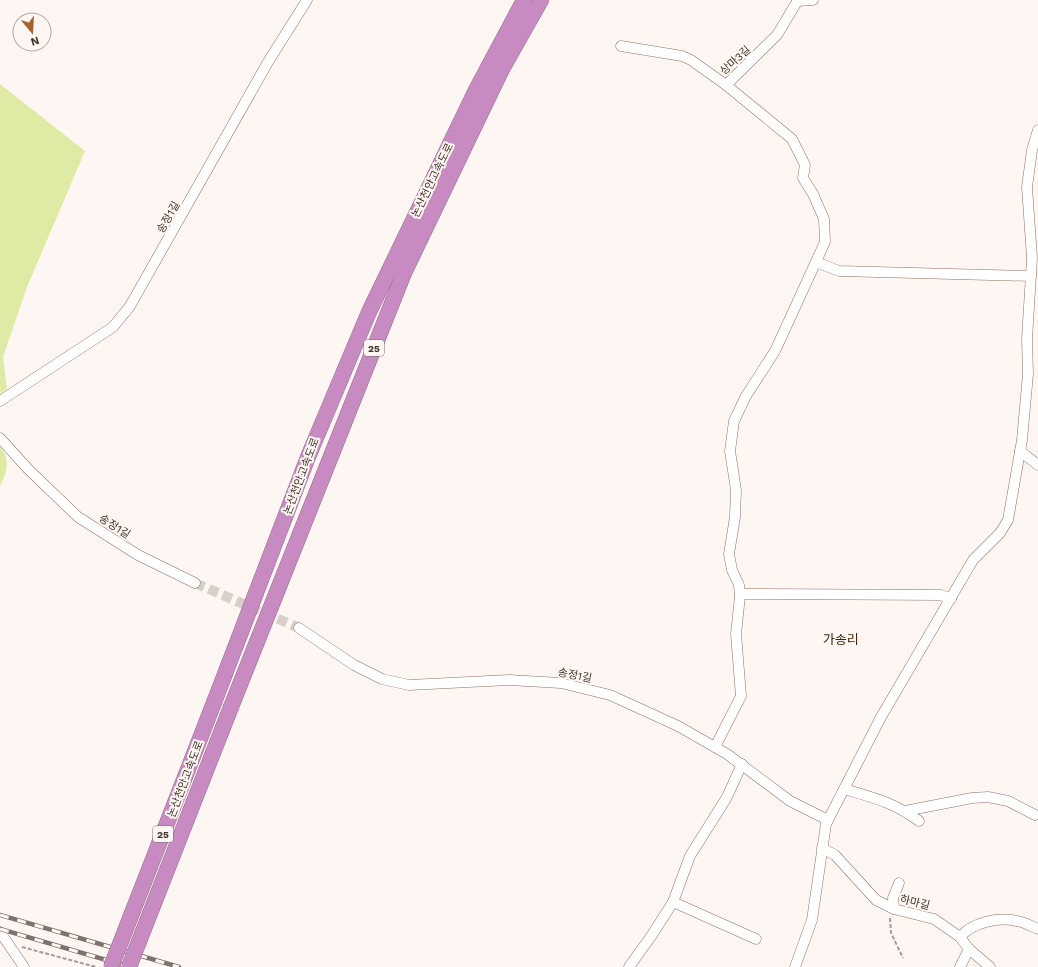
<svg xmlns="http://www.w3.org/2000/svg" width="1038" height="967" font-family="'Work Sans','Noto Sans KR',sans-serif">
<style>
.green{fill:#dfeba5}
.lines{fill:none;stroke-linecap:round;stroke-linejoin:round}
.minor-tunnel{stroke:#d8cfcb;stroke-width:10;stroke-dasharray:10 5;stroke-linecap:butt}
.minor-casing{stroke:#907061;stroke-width:11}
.highway-casing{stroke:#986d8d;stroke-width:16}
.path{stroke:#a59b96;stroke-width:2;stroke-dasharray:4 2;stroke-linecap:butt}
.minor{stroke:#fff;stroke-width:10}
.highway{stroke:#c78bc1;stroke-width:15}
.rail-casing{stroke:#7e726c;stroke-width:4.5}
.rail{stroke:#fdf6f2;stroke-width:3;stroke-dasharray:9;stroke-linecap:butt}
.highway-bridge-casing{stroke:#986d8d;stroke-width:16;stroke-linecap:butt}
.highway-bridge{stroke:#c78bc1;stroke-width:15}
.labels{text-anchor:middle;stroke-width:4;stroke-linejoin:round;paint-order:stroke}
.shield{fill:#fdf6f2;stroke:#7a6e68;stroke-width:1}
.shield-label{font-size:10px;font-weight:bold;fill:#42342d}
.street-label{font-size:11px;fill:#42342d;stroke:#fdf6f2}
.quarter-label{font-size:13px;fill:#412208;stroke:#fdf6f2}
</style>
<rect width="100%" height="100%" fill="#fdf6f2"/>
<!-- green -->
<g class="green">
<polygon points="0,84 85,151 27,287 3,357 7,389 0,393"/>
<path d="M0 447C11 459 7 473 0 486Z"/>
</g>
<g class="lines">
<!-- minor-tunnel -->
<polyline class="minor-tunnel" points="195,583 299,628"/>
<!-- minor casing -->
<g class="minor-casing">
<g id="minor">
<polyline points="797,1 813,0"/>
<polyline points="621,46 682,56 691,60 726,85 777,35 798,0"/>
<polyline points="816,262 839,271 1031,276"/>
<polyline points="0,401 113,327 130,306 268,62 307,0"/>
<polyline points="0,438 28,469 78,517 138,555 195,583"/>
<polyline points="1020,451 1038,465"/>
<polyline points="740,594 941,595 951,599"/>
<polyline points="299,628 354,665 382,679 409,685 509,680 561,683 610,695 678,726 727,754 790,801 828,820"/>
<polyline points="715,747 741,696 736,634 740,596 739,585 732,570 729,554 735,517 736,490 730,451 734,421 746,396 775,351 825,242 824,219 813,194 803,178 805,165 792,139 726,85"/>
<path d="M844 789C874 798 893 802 919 821"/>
<polyline points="905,811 972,798 988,797 1008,801 1035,815"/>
<path d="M822 848 835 855 876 900 894 909 934 919 960 937C973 922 998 917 1017 921 1024 922 1031 926 1038 929"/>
<polyline points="673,902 756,939"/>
<polyline points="894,909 893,898 899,883"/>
<polyline points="0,932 24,967"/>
<polyline points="969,949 990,967"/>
<polyline points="629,967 652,935 673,902 690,856 727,797 742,764"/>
<polyline points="795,967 812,920 826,824 881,717 973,560 1000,533 1008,520 1022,440 1028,374 1027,339 1032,258 1027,187 1032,150 1038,130"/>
<polyline points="960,967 969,949 960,937"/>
</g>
</g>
<!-- highway casing -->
<g class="highway-casing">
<g id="highway">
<polyline points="215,700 308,457 369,312 476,90 524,0"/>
<polyline points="231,707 404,273 502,69 541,0"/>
</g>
</g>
<!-- path -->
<g class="path">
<polyline points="890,918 891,933 903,958"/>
<polyline points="22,947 96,967"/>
</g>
<!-- minor -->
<use href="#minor" class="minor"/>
<!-- highway -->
<use href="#highway" class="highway"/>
<!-- rail casing -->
<g class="rail-casing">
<g id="rail">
<polyline points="0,915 179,967"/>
<polyline points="0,929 130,967"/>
</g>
</g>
<!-- rail -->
<use href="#rail" class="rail"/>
<!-- highway-bridge casing -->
<g class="highway-bridge-casing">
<g id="highway-bridge">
<polyline points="111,967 215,700"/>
<polyline points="129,967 231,707"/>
</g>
</g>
<!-- highway-bridge -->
<use href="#highway-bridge" class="highway-bridge"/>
</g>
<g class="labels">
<!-- shield labels -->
<g class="shield">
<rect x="364" y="340" width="20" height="16" rx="3"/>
<rect x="153" y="826" width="20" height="16" rx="3"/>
</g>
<g class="shield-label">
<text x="374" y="352">25</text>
<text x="163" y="838">25</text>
</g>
<!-- street labels -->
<g class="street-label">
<text transform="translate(735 60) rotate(-42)" y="4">상마3길</text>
<text transform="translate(432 180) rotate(-64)" y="4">논산천안고속도로</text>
<text transform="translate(168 217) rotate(-60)" y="4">송정1길</text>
<text transform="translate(301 476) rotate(-69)" y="4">논산천안고속도로</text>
<text transform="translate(115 526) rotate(33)" y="4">송정1길</text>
<text transform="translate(575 675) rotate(11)" y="4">송정1길</text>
<text transform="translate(185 779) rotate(-69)" y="4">논산천안고속도로</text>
<text transform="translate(915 902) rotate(14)" y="4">하마길</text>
</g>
<!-- quarter labels -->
<g class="quarter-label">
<text x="841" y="644">가송리</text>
</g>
</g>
<!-- north arrow -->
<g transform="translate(32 32) rotate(162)"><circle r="19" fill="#fdf6f2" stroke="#b2a8a3"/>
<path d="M0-3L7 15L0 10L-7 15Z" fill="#a4632e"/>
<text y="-6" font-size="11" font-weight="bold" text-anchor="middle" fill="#42342d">N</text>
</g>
</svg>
